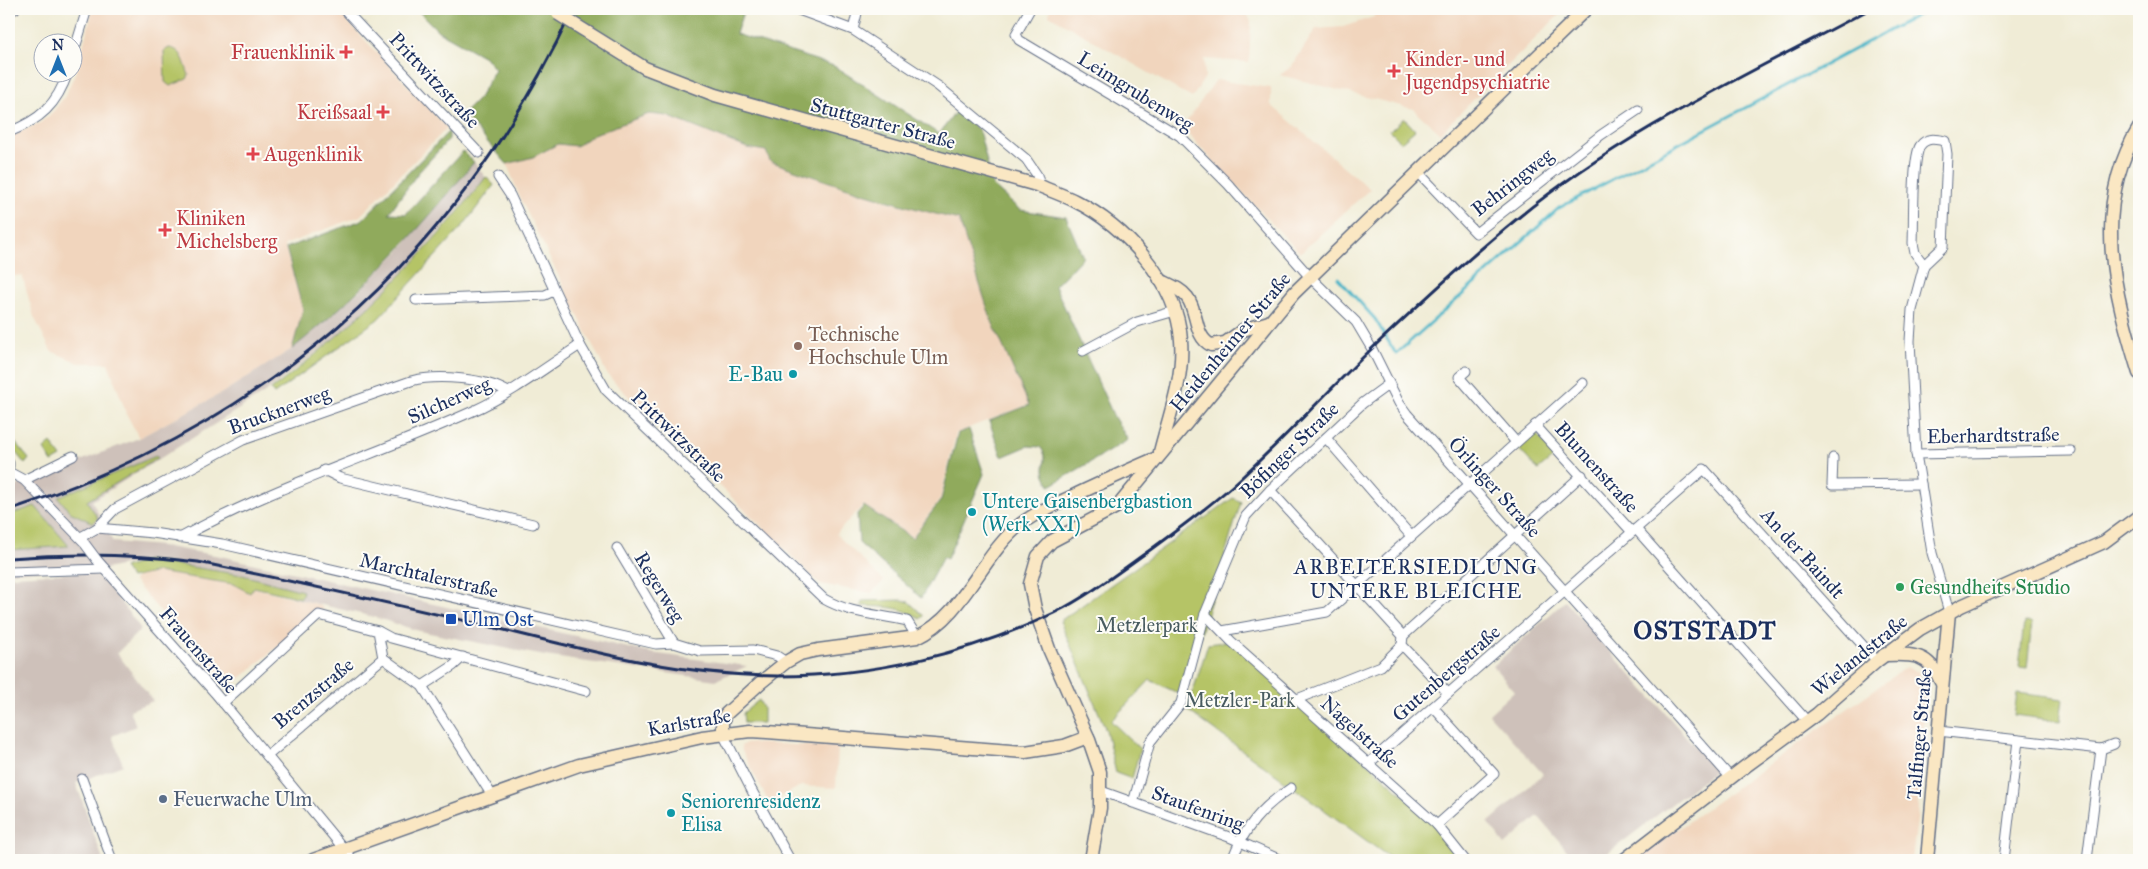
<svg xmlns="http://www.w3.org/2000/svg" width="2148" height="869" font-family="'IM FELL Great Primer',serif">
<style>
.built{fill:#f1d5bd}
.industrial{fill:#cec1ba}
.green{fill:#b5c466;stroke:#687a62}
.forest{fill:#90aa5b;stroke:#566c5c}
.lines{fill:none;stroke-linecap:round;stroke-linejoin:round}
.stream{stroke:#4ab5c8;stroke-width:3}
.street-casing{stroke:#667188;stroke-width:11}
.secondary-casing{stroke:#667188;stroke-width:15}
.street{stroke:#fff;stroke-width:9}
.secondary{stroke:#fae7c3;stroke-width:12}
.rail{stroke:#1b2f5e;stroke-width:3}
.street-bridge-casing{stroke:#667188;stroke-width:11;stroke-linecap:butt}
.secondary-bridge-casing{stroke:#667188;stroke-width:15;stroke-linecap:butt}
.street-bridge{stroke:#fff;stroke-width:9}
.secondary-bridge{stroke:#fae7c3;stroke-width:12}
.health-dot{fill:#e0444e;stroke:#fdfcf7;stroke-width:2}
.education-dot{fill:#8d6e63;stroke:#fdfcf7;stroke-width:2}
.culture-dot{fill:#0f9aa8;stroke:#fdfcf7;stroke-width:2}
.leisure-dot{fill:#2e9e5b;stroke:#fdfcf7;stroke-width:2}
.transit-dot{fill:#1a4fb4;stroke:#fdfcf7;stroke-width:2}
.service-dot{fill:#5c6f8a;stroke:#fdfcf7;stroke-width:2}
.labels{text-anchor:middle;stroke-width:4;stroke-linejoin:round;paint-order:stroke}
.health-label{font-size:20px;fill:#be3a42;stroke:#fdfcf7;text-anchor:start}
.street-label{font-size:20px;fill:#1b2f5e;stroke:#fdfcf7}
.education-label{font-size:20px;fill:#785e54;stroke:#fdfcf7;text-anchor:start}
.culture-label{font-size:20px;fill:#0d838f;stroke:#fdfcf7;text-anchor:start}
.leisure-label{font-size:20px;fill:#27864d;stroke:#fdfcf7;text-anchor:start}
.transit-label{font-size:20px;fill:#164399;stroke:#fdfcf7;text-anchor:start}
.park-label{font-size:20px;fill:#495c60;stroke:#fdfcf7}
.service-label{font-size:20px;fill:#4e5e75;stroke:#fdfcf7;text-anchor:start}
.neighbourhood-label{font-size:21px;letter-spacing:1px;fill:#1b2f5e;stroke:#fdfcf7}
.district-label{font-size:25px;font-weight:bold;letter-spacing:1px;fill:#1b2f5e;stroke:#fdfcf7}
</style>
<rect width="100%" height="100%" fill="#fdfcf7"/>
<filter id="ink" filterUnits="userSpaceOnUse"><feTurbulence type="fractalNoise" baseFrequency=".02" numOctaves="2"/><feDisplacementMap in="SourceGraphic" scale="10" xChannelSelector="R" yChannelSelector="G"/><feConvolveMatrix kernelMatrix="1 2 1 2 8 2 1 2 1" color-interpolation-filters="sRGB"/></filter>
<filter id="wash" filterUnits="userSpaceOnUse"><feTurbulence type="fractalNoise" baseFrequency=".0096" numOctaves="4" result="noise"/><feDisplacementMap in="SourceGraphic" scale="20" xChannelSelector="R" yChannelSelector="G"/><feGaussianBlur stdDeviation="1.12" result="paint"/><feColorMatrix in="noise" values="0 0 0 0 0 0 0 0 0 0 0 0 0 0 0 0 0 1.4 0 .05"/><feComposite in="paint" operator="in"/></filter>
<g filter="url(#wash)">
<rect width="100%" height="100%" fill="#f0ecd6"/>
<!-- built -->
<g class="built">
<polygon points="93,9 336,9 447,128 360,216 284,245 303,310 292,349 222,393 139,438 127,415 108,363 79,363 51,351 34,317 22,275 9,277 9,137 40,123 51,114 65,96 77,69"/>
<polygon points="1050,9 1244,9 1251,21 1249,62 1204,59 1205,77 1192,98 1049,15"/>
<polygon points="1377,9 1565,9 1440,133 1413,109 1280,75 1291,67 1316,29 1343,27 1374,17"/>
<polygon points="1216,80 1271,88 1271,105 1370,189 1300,253 1182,128"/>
<polygon points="649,114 667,116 747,148 766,151 770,161 810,176 893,203 959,220 991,319 1029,404 956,433 940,499 912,537 863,505 836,534 884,581 871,593 820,584 616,384 607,374 521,200 507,164 533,157 558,144 576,146 594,134"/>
<polygon points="151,567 217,578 320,605 323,609 227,689 133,580"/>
<polygon points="1906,667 1919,672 1925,700 1917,820 1912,860 1635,860"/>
<polygon points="746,743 838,747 836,788 801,786 769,803 742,751 741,746"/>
</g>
<!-- industrial -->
<g class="industrial">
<polygon points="474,162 486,178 401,276 346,329 266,392 92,501 113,542 162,546 220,556 651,653 747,666 716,680 545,656 419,631 374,617 301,600 216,573 144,561 105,569 9,572 9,489 139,438 222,393 292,349 355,295 400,250"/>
<polygon points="76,573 92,574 105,582 141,629 117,653 153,701 130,710 136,726 112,736 123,765 76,783 103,860 9,860 9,576"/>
<polygon points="1565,601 1716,770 1599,860 1575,860 1538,816 1505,845 1488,823 1543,774 1489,714 1514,691 1493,666"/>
</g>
<!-- green -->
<g class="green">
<path d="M169 48C183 49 184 63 189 75L187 79 170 86 165 82 164 51Z"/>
<polygon points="1404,118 1415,130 1401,142 1390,131"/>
<path d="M486 177 494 185 463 226 378 319 274 394 271 390C352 328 424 258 486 177Z"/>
<polygon points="1533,434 1537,435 1556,455 1538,470 1517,447"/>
<polygon points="9,435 29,459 25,464 9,444"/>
<polygon points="51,443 61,457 52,462 44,449"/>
<polygon points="156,456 158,458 87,501 98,518 93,523 70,512 58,497"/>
<polygon points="1233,498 1241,502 1182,695 1150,680 1111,721 1140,749 1132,779 1116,773 1106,730 1060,621"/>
<polygon points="35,506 69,546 9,550 9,515"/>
<polygon points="147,560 242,575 303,591 301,598 254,587 250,593 233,584 157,572 131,578 124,568"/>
<path d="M902 600 909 602 924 616 920 619C902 606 883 607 861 606L862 601Z"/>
<polygon points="2024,622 2032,623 2027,668 2019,667"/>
<polygon points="1231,641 1437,825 1462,860 1393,860 1187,710 1208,644"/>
<polygon points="2017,693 2063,699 2060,721 2014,715"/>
<polygon points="759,700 763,708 763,723 744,723 743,713"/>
</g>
<!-- forest -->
<g class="forest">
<path d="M416 9H744L736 34 834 66 939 134 957 110 979 130 993 186 1020 210 1066 217 1083 257 1055 286 1114 417 1128 440 1050 486C1048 481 1044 475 1044 470 1044 460 1048 456 1040 447L1028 446 1002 457 989 421 1029 405 991 319 959 220C895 204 832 184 770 161L766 151 747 148 667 116 649 114 594 134 576 146 558 144 533 157 507 164 463 114 479 98 495 69 486 58 438 31Z"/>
<path d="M449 131V139L418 173 389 213 406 214 463 151 474 162C419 231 361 294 292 349L303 310 286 248 362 220Z"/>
<polygon points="969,429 984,474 947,559 943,557 921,598 859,543 857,514 864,506 912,538 941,500 958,433"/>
</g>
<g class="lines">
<!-- stream -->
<polyline class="stream" points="1338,278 1375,319 1396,354 1559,208 1929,9"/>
</g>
</g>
<g filter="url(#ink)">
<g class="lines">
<!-- street casing -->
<g class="street-casing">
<g id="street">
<polyline points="344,9 479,153"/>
<polyline points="796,9 853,30 938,86 1026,159 1037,175 1040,186"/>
<polyline points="1030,9 1016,34 1019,40 1180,136 1228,184 1309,276 1356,322 1372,349 1399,403 1407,414 1731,778"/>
<polyline points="9,11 15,9"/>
<polyline points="853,30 858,9"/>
<polyline points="72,58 87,9"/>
<path d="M9 132C40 120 57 105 68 72"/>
<polyline points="1418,172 1476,233 1601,135 1638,110"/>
<path d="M498 177 510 195 580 345 606 390 824 599C850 614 878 614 907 621L917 637"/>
<path d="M1924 265 1915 253 1913 243C1914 225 1912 159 1920 146 1926 137 1936 139 1945 141L1947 154 1943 247 1924 265 1912 310 1910 341 1916 454 1921 484 1932 553 1949 612"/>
<polyline points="416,300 545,295 554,291"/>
<polyline points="1083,351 1137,322 1175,311"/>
<polyline points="1466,371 1459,377 1516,442"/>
<polyline points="1535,425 1632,532"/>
<polyline points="1326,438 1411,536"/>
<polyline points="1916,454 2071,451"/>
<polyline points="1833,458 1832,485 1921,484"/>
<polyline points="9,463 9,466"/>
<polyline points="324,470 340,478 533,524"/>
<polyline points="9,472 24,480 83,541"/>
<polyline points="24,480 73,456"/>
<polyline points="1270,490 1403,636 1402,645 1448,693"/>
<polyline points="97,528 153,533 222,544 656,644 674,643 700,651 753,650 777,656 786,662"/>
<polyline points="1636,529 1807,721"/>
<path d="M81 537 97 528 115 509 243 440 411 381C437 374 486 378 508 392"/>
<path d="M180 538C274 486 376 455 473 411 511 394 545 368 580 345"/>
<polyline points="617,548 674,643"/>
<polyline points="97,560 215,693 353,860"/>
<polyline points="9,572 105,569"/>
<polyline points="1205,614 1231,641 1437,825 1465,860"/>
<polyline points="378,631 391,638 586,691"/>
<polyline points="1222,631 1327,612 1583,383"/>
<polyline points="1403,636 1582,475"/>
<polyline points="383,658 422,686 493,797"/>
<polyline points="422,686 453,666 463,657"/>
<polyline points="1297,699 1381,666 1402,645"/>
<polyline points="223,703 319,615 378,631 383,658"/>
<polyline points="1433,707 1494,774 1437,825"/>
<polyline points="1938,731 2101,749 2114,744"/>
<polyline points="723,734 752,791 790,860"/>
<polyline points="267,756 383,658"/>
<polyline points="1368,764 1704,469 1877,661"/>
<polyline points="82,779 112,860"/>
<polyline points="1101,791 1229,837 1281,860"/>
<polyline points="1133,803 1150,742 1181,703 1205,614 1246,516 1270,490 1363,403 1389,384"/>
<path d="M1232 860C1244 828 1262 807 1291 788"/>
<polyline points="2004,860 2018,740"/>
<polyline points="2087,860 2101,749"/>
</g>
</g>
<!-- secondary casing -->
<g class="secondary-casing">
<g id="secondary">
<path d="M587 32 645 68 715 95 1040 186C1051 191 1063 195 1075 201 1125 226 1177 282 1181 340 1184 378 1169 416 1160 452"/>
<path d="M2139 128C2091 206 2114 292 2139 373"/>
<path d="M1160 280C1170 285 1181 289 1187 297 1198 311 1194 337 1211 345L1225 343 1243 330 1269 322"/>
<path d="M1884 655C1913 654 1929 653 1941 682"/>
<path d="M723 734V722L726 714 760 683 786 662 800 654 818 650 917 637C962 616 980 560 1016 528 1032 514 1054 505 1073 496 1101 483 1128 470 1157 458"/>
<polyline points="313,860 579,765 702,737 750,731 767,732 1025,752 1064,746 1088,737"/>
<polyline points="1091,860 1100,808 1100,772 1088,737 1049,649 1035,609 1030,584 1038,556 1052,541 1118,506 1294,293 1586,9"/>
<polyline points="1624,860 1746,766 1817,714 1877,661 1920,629 1961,606 2104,542 2139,516"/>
<polyline points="1927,860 1949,612"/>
</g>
</g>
<!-- street -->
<use href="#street" class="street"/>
<!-- secondary -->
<use href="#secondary" class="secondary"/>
<!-- rail -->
<g class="rail">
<path d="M9 510C269 424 457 257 573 9"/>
<path d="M9 558C72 553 135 554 198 562 298 582 397 605 496 628 589 651 682 676 778 676 872 676 969 654 1054 613 1088 596 1119 572 1150 550 1181 527 1212 505 1240 479 1289 434 1334 384 1383 338 1427 297 1471 256 1518 218 1624 131 1751 73 1870 9"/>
</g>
<!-- street-bridge casing -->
<g class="street-bridge-casing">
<polyline id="street-bridge" points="85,544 97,560"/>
</g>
<!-- secondary-bridge casing -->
<g class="secondary-bridge-casing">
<polyline id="secondary-bridge" points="558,14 587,32"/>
</g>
<!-- street-bridge -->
<use href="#street-bridge" class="street-bridge"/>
<!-- secondary-bridge -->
<use href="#secondary-bridge" class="secondary-bridge"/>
</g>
</g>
<!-- markers -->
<g class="health-dot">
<path d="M343.5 44.5h5v5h5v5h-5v5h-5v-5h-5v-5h5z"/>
<path d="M1391.5 63.5h5v5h5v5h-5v5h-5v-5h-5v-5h5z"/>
<path d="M380.5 104.5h5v5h5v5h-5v5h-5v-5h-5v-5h5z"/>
<path d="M250.5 146.5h5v5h5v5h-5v5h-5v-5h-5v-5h5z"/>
<path d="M162.5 222.5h5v5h5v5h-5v5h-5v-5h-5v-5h5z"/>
</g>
<circle class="education-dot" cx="798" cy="346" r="5"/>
<g class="culture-dot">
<circle cx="793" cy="374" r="5"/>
<circle cx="972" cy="512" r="5"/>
<circle cx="671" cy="813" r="5"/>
</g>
<circle class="leisure-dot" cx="1900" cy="587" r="5"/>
<rect class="transit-dot" x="445" y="613" width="12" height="12" rx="2.5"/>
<circle class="service-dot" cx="163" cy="799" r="5"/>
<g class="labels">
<!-- health labels -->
<g class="health-label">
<text x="335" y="59" text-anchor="end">Frauenklinik</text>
<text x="1405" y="66">Kinder- und<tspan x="1405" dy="23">Jugendpsychiatrie</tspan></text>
<text x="372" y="119" text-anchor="end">Kreißsaal</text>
<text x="264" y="161">Augenklinik</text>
<text x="176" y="225">Kliniken<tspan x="176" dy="23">Michelsberg</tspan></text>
</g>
<!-- street labels -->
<g class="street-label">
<text transform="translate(435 80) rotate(47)" y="7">Prittwitzstraße</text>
<text transform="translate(1136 91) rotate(32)" y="7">Leimgrubenweg</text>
<text transform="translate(883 123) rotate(15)" y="7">Stuttgarter Straße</text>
<text transform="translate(1512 182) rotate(-38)" y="7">Behringweg</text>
<text transform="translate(1230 342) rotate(-50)" y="7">Heidenheimer Straße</text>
<text transform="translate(449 400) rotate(-24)" y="7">Silcherweg</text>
<text transform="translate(279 410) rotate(-20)" y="7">Brucknerweg</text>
<text transform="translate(1993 435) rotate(-1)" y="7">Eberhardtstraße</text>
<text transform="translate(679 436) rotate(44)" y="7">Prittwitzstraße</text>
<text transform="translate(1289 450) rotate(-44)" y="7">Böfinger Straße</text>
<text transform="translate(1597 467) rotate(48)" y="7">Blumenstraße</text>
<text transform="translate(1495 487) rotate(48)" y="7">Örlinger Straße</text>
<text transform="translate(1803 553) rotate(48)" y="7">An der Baindt</text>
<text transform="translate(429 575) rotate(13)" y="7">Marchtalerstraße</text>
<text transform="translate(660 587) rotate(59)" y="7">Regerweg</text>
<text transform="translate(199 650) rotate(49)" y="7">Frauenstraße</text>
<text transform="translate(1859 655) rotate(-39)" y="7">Wielandstraße</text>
<text transform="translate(1446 673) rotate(-41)" y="7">Gutenbergstraße</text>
<text transform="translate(313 693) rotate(-40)" y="7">Brenzstraße</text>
<text transform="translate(689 722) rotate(-10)" y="7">Karlstraße</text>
<text transform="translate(1360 732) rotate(42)" y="7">Nagelstraße</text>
<text transform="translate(1919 734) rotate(-85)" y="7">Talfinger Straße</text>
<text transform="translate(1198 808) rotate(20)" y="7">Staufenring</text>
</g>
<!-- education labels -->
<g class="education-label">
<text x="808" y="341">Technische<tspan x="808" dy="23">Hochschule Ulm</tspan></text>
</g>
<!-- culture labels -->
<g class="culture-label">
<text x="783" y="381" text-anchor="end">E-Bau</text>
<text x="982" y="508">Untere Gaisenbergbastion<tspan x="982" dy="23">(Werk XXI)</tspan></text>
<text x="681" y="808">Seniorenresidenz<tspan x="681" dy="23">Elisa</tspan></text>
</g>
<!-- leisure labels -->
<g class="leisure-label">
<text x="1910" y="594">Gesundheits Studio</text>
</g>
<!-- transit labels -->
<g class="transit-label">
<text x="462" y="626">Ulm Ost</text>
</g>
<!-- park labels -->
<g class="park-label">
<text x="1147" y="632">Metzlerpark</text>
<text x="1240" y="707">Metzler-Park</text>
</g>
<!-- service labels -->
<g class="service-label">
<text x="173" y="806">Feuerwache Ulm</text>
</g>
<!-- neighbourhood labels -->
<g class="neighbourhood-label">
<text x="1416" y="574">ARBEITERSIEDLUNG<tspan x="1416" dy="24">UNTERE BLEICHE</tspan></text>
</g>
<!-- district labels -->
<g class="district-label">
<text x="1705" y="639">OSTSTADT</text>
</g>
</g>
<!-- margin -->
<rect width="2148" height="869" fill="none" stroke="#fdfcf7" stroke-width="30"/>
<!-- north arrow -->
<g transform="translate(58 58)"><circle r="24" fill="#fdfcf7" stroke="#a3aaba"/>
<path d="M0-4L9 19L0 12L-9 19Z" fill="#1f6fb2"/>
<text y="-8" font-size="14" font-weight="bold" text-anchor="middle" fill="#1b2f5e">N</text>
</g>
</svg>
